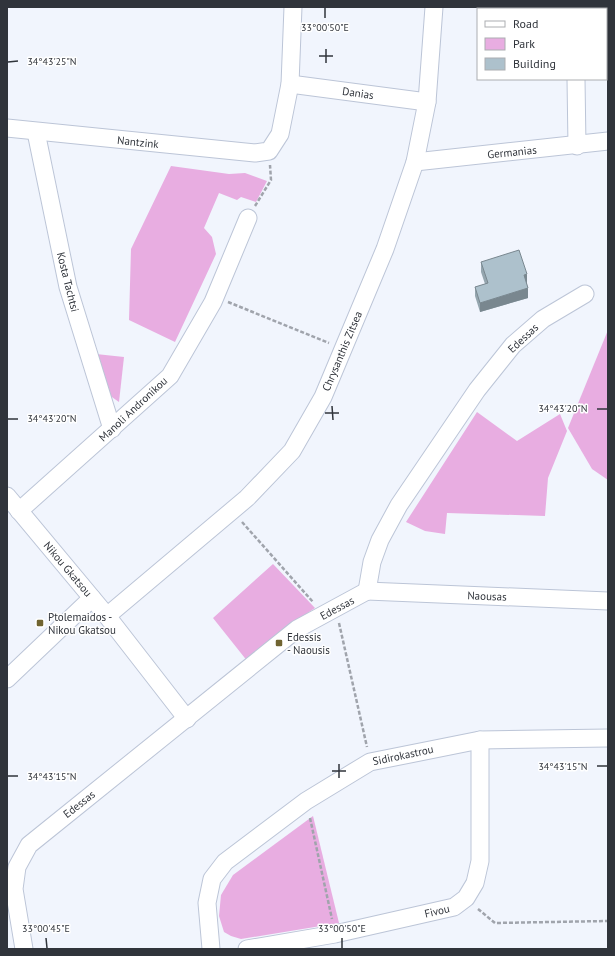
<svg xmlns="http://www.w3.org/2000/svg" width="615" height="956" font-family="'PT Sans',sans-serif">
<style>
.green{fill:#e8ade1}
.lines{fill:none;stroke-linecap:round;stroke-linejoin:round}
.minor-casing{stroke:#bcc5d7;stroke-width:19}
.path{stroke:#a0a4ac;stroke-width:2.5;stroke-dasharray:4 2;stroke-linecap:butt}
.minor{stroke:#fff;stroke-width:17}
.wall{fill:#95a6af}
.shaded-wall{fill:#79878f}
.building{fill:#adc1cc;stroke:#79878f}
.ticks{fill:none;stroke:#30343b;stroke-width:1.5}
.poi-dot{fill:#706431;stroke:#fff;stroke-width:1.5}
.labels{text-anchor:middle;stroke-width:3;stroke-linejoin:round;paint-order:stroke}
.street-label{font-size:11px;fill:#30343b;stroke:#fff}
.poi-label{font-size:11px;fill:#30343b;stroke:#fff;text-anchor:start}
.ticks-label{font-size:10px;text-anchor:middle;fill:#30343b;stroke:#fff;stroke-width:3;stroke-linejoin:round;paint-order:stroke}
</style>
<rect width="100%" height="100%" fill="#f1f5fd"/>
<!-- green -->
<g class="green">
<polygon points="171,166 229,174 245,173 267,181 256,202 241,197 237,200 219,193 204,228 212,237 216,254 175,342 129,320 131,249"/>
<polygon points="608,330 608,480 592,469 568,428"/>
<polygon points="96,354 124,357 119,402 109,395"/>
<polygon points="477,412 517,441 560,414 567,431 548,478 545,516 447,513 445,534 425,531 406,522"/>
<polygon points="273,564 315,608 300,618 248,662 213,618"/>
<polygon points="313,816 339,923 241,939 231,936 224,932 219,916 221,895 233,875"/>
</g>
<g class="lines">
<!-- minor casing -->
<g class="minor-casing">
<g id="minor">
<polyline points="575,7 575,9"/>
<polyline points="576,79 577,146"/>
<polyline points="290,84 427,102"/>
<polyline points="7,128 255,153 269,151 280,134 290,84 293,7"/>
<polyline points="36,132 68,287 112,429"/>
<polyline points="415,162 608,141"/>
<polyline points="7,496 107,616 187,719"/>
<polyline points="19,511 170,376 213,302 248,218"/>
<polyline points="367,591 372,562 380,540 399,505 477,390 513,345 543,319 585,294"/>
<polyline points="367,591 608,601"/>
<polyline points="107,616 247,498 292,451 323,397 385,249 415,162 427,102 434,7"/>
<polyline points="7,679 92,598"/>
<polyline points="24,949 14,889 17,867 29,845 297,629 367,591"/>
<polyline points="211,949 207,903 212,879 225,862 306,801 370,762 480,740 608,738"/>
<polyline points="247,949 335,934 454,907 466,898 475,883 480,861 480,740"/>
</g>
</g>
<!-- path -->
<g class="path">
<polyline points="255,206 271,180 270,165"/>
<polyline points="228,302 329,343"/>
<polyline points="242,522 313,602"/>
<polyline points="339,623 367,747"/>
<polyline points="310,818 332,919"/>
<polyline points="478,909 495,923 608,921"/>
</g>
<!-- minor -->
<use href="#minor" class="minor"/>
</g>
<!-- wall -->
<polygon class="wall" points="481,262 527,284 528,298 480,312 475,296 475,287 485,284 481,272"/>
<!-- shaded-wall -->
<g class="shaded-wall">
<polygon points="527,274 527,284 524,285 524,275"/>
<polygon points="528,288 528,298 480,312 480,303"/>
</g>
<!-- building -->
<polygon class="building" points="519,250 527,274 524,275 528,288 480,303 475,287 488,283 481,262"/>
<!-- ticks -->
<path class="ticks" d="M325 8V18M326 49V63M319 56H333M8 62 18 61M332 406 333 420M597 409H607M325 413H339M8 419H18M339 764V778M597 766H607M332 771H346M8 776H18M46 938 47 948M342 938V948"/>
<!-- markers -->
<g class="poi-dot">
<rect x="36" y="619" width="8" height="8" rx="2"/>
<rect x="275" y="639" width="8" height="8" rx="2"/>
</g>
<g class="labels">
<!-- street labels -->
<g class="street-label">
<text transform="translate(358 93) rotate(8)" y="4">Danias</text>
<text transform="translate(138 142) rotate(6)" y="4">Nantzink</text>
<text transform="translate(512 152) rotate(-6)" y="4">Germanias</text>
<text transform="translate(68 282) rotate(76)" y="4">Kosta Tachtsi</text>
<text transform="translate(523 338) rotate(-43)" y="4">Edessas</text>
<text transform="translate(342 351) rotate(-67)" y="4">Chrysanthis Zitsea</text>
<text transform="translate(133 409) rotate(-43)" y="4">Manoli Andronikou</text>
<text transform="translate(68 569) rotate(50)" y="4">Nikou Gkatsou</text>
<text transform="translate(487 596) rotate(2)" y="4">Naousas</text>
<text transform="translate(337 608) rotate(-28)" y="4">Edessas</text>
<text transform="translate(403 755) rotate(-12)" y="4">Sidirokastrou</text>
<text transform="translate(79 804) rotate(-38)" y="4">Edessas</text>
<text transform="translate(437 911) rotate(-13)" y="4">Fivou</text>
</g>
<!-- poi labels -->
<g class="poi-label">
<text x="48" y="621">Ptolemaidos -<tspan x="48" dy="13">Nikou Gkatsou</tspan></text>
<text x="287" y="641">Edessis<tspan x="287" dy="13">- Naousis</tspan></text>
</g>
</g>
<g class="ticks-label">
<text x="325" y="31">33°00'50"E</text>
<text x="52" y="65">34°43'25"N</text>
<text x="563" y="412">34°43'20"N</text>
<text x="52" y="422">34°43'20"N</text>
<text x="563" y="770">34°43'15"N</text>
<text x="52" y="780">34°43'15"N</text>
<text x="46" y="932">33°00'45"E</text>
<text x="342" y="932">33°00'50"E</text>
</g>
<!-- border -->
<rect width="615" height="956" fill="none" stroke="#30343b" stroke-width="16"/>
<!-- legend -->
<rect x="477" y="8" width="130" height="72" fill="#ffffff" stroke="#acaeb1"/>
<rect x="485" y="21" width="20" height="6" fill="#ffffff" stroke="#acaeb1"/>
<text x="513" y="28" font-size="12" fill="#30343b">Road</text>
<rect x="485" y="38" width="20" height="12" fill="#e8ade1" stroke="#acaeb1"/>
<text x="513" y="48" font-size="12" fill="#30343b">Park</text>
<rect x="485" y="58" width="20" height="12" fill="#adc1cc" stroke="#acaeb1"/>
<text x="513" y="68" font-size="12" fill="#30343b">Building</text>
</svg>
